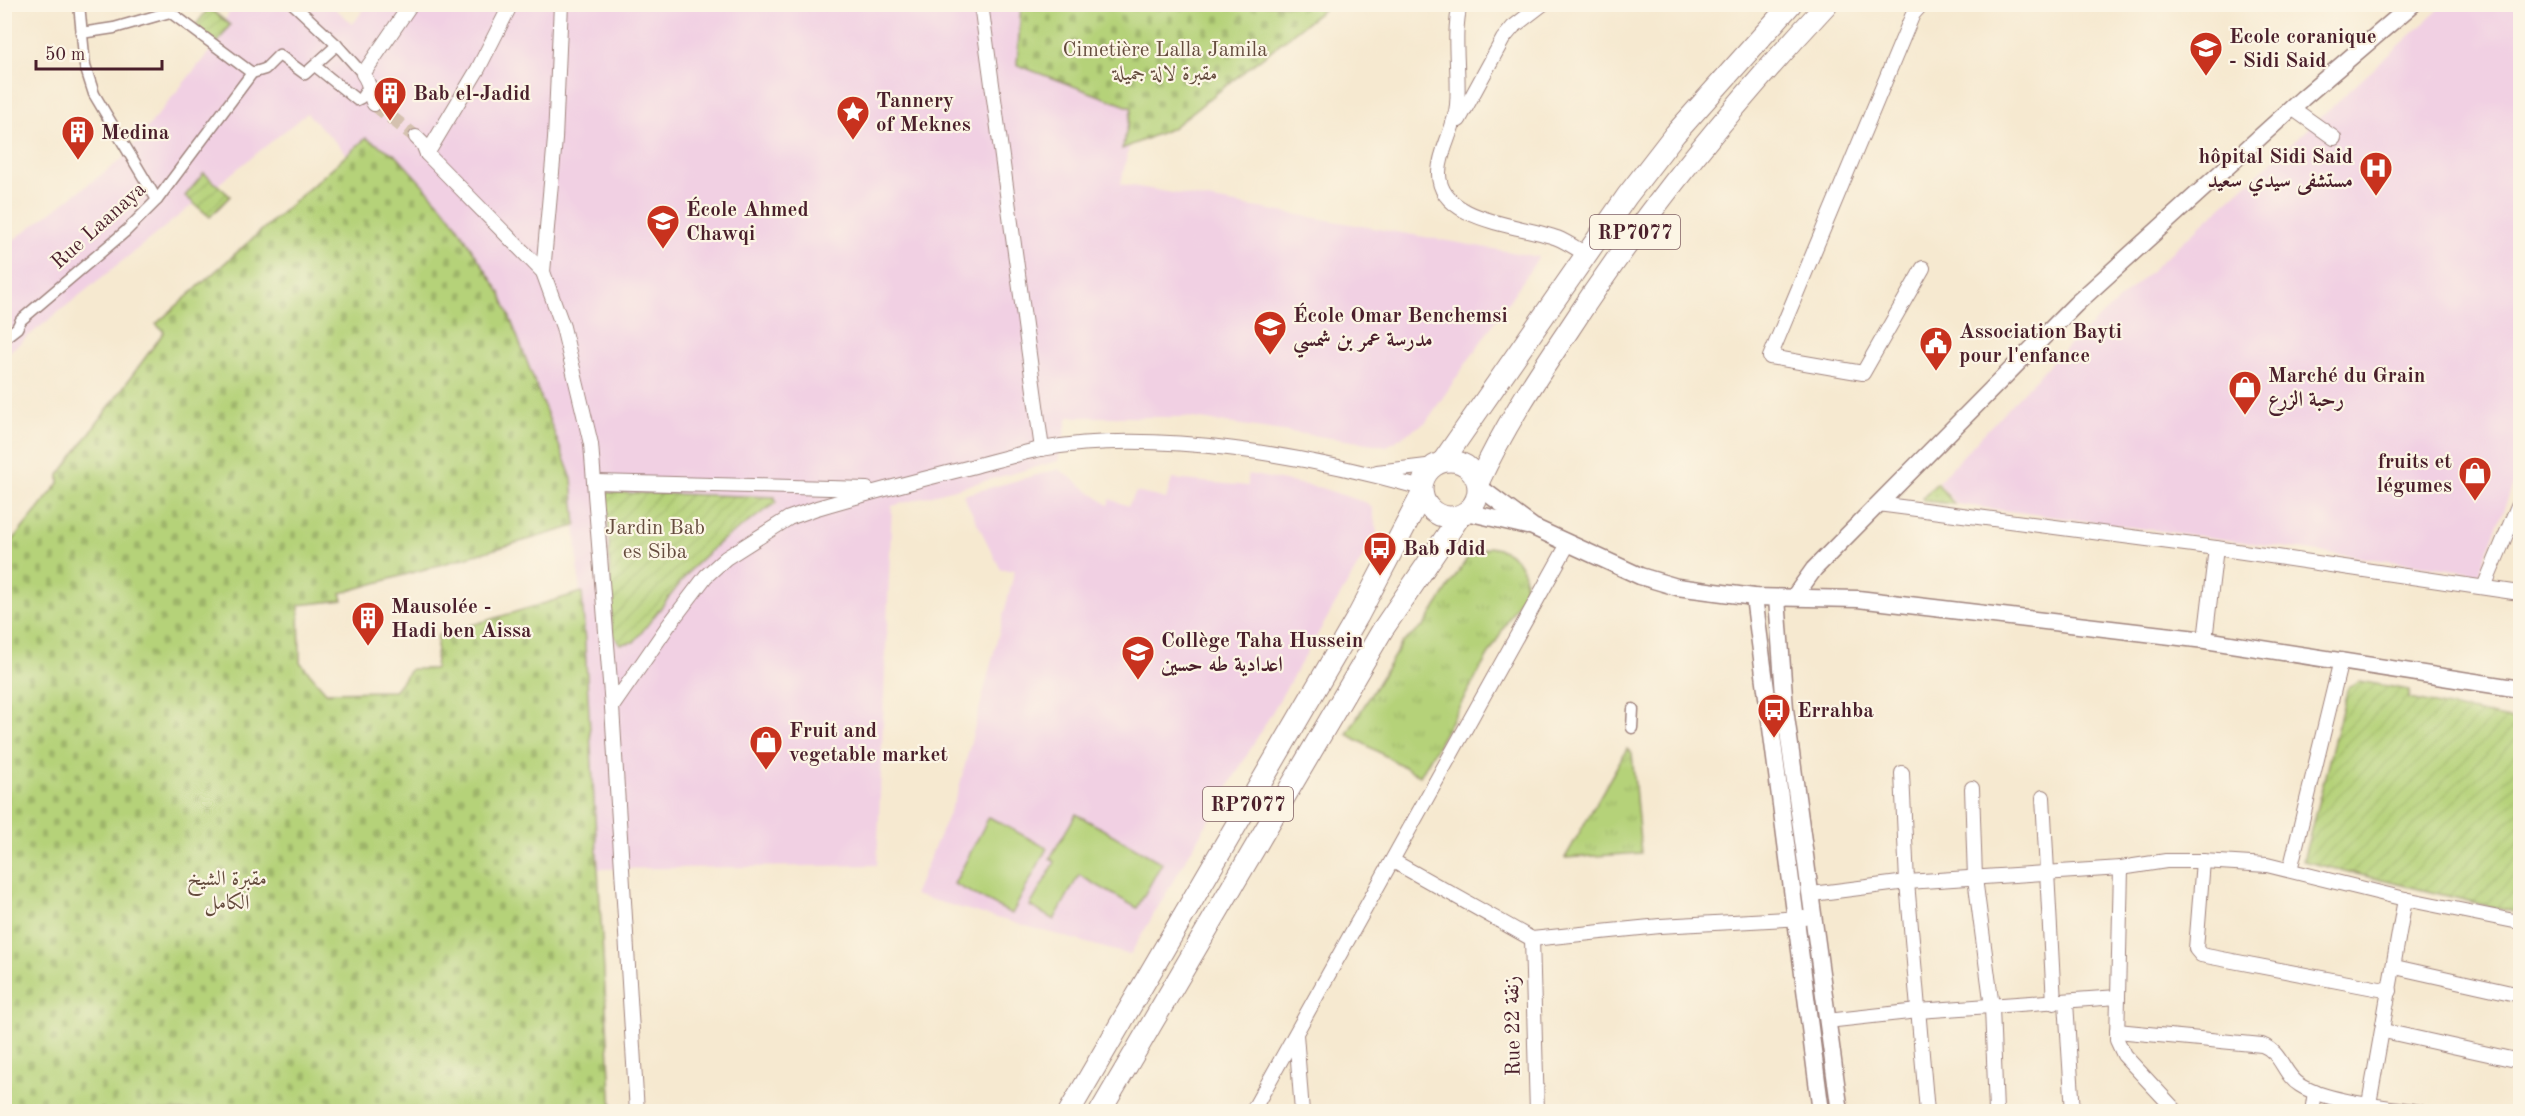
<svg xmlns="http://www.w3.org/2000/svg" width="2525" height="1116" font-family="'Old Standard TT',Amiri,serif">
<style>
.built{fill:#f1d0e3}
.grass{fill:url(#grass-dots);stroke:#807852;stroke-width:1.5}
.cemetery{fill:url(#cemetery-stones);stroke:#807852;stroke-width:1.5}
.park{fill:url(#park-tufts);stroke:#807852;stroke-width:1.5}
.garden{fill:url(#garden-furrows);stroke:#807852;stroke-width:1.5}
.pitch{fill:#b5d279;stroke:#807852;stroke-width:1.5}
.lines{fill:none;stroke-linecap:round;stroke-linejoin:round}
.minor-tunnel{stroke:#d4c1af;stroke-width:14;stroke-dasharray:14 7;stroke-linecap:butt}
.pedestrian-casing{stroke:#a0847e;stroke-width:13}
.minor-casing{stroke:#a0847e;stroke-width:16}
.tertiary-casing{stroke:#a0847e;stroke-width:19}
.primary-casing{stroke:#a0847e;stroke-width:23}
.pedestrian{stroke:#fff;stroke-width:10}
.minor{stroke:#fff;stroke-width:14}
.tertiary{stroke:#fff;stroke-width:16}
.primary{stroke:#fff;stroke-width:21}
.labels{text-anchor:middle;stroke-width:4.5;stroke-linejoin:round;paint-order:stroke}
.shield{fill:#fcf5e5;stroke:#7f5f63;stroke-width:1.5}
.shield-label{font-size:20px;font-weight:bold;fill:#4a1f2b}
.poi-label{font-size:21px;font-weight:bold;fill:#4a1f2b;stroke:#fcf5e5;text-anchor:start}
.park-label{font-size:21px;fill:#654c3e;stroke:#fcf5e5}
.street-label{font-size:21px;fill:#4a1f2b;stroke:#fcf5e5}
</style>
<defs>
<pattern id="grass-dots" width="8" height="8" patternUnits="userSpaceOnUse" patternTransform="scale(1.5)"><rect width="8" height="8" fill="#b5d279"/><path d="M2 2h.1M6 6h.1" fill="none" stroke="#9db469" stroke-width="1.8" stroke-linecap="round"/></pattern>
<pattern id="cemetery-stones" width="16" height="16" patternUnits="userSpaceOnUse" patternTransform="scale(1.5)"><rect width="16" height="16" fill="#b5d279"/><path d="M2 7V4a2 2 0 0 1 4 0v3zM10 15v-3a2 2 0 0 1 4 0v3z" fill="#9db469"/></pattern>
<pattern id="park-tufts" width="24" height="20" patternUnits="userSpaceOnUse" patternTransform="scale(1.5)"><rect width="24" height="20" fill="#b5d279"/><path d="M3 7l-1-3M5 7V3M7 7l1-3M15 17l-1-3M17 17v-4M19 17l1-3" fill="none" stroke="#9db469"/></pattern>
<pattern id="garden-furrows" width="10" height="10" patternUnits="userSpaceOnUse" patternTransform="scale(1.5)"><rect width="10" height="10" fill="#b5d279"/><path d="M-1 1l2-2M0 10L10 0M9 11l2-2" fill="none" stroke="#9db469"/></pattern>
</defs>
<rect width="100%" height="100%" fill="#fcf5e5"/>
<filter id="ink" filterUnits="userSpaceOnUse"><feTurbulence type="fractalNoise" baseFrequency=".0167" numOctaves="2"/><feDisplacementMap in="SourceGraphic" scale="12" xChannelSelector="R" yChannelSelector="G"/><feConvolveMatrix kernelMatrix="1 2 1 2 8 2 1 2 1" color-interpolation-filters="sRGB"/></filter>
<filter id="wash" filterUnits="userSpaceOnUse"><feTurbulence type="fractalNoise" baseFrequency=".008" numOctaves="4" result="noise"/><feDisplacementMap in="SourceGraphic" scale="24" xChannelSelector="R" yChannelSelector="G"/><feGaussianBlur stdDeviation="1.35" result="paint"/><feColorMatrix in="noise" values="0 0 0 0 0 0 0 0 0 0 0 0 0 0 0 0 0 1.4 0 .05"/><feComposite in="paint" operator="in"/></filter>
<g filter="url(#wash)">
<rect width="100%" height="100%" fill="#f6e9d0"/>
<!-- built -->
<g class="built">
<polygon points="368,4 1028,4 1139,99 1121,184 1539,257 1426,422 1387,446 1186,417 1068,417 1058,461 892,506 877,865 599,869 572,479 450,215 396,155 366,138 347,154 307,113 5,355 4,247 121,160 209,52 233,5 331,5 353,24"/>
<polygon points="2445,4 2520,5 2520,467 2479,573 1956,504 1938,482 2056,357"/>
<polygon points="1059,469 1108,505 1110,499 1128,506 1136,492 1166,499 1172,479 1248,486 1248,474 1321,488 1367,503 1372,508 1377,533 1130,955 914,895 958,792 1015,570 1001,570 963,495"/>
</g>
<!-- grass -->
<polygon class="grass" points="1937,483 1954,504 1924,501 1923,498"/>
<!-- cemetery -->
<g class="cemetery">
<polygon points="1021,5 1021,4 1329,5 1172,128 1122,149 1132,108 1017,65"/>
<polygon points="366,138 396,155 450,215 501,294 572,479 576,526 341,593 343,600 299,605 300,662 326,692 394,691 411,669 435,669 438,635 582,592 612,1111 5,1111 5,550 59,483 59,475 164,332 156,324"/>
</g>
<!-- park -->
<g class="park">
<path d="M1489 547C1513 550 1527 565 1525 590L1420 776 1347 734 1402 643 1424 626 1468 557Z"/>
<polygon points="1627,749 1632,753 1641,853 1565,858"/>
</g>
<!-- garden -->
<g class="garden">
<polygon points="209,8 230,25 217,44 194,27"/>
<polygon points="204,173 230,196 210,217 185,196"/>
<polygon points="607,492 775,497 776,503 720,542 692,568 634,642 620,644 612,634"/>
<polygon points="2359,681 2410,690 2409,699 2520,721 2520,907 2518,913 2303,861 2348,687"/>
</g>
<!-- pitch -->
<g class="pitch">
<polygon points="1076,814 1162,863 1137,908 1079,875 1054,920 1030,906 1055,862 1050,858"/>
<polygon points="989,817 1047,848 1012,914 954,884"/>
</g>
</g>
<g filter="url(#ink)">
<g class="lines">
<!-- minor-tunnel -->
<polyline class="minor-tunnel" points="374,104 416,137"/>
<!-- pedestrian casing -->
<g class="pedestrian-casing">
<g id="pedestrian">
<polyline points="79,4 85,66 94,94 157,200"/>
<polyline points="293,4 337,45 363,74"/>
<polyline points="81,33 114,28 170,12 252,73"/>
<polyline points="315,66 357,100 361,98 370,84"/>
<polyline points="4,338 17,328 21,320 126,231 157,200 252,73 265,69 279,55 305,74 337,45"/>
<polyline points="1632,728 1633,709"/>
</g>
</g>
<!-- minor casing -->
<g class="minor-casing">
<g id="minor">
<polyline points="981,4 1042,449"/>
<path d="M1460 4C1452 38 1460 72 1457 105 1455 129 1440 149 1439 172 1437 222 1522 225 1557 238 1567 242 1577 249 1586 254"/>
<polyline points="1922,4 1913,14 1770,357 1863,373 1923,268"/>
<path d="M374 104C368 93 372 86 363 74L411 4"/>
<polyline points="2292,108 2334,138"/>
<polyline points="1459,120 1503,39 1513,27 1543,4"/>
<polyline points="416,137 423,144 427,154 543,272 563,327 591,444 612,707"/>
<polyline points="427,154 478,69 511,4"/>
<polyline points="543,272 555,139 561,4"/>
<polyline points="1377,472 1435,465"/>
<polyline points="596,482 867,489"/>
<polyline points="1878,504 2216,548 2520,593"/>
<polyline points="2484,587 2520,501"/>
<polyline points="2205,640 2216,548"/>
<polyline points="1902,773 1907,882 1927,1112"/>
<polyline points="1972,788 1975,878 1992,1007 1996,1112"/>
<polyline points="2043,797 2054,1003"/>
<polyline points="1393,861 1532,939 1660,926 1804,918"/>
<polyline points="2203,861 2196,949 2201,955 2390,991"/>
<polyline points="2121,868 2117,1040 2124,1055 2177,1112"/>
<polyline points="2290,870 2341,660"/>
<polyline points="1812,894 1907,882 2121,868 2166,861 2203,861 2267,865 2405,899 2514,921 2520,920"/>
<polyline points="1532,939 1537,1112"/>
<polyline points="2395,967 2520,995"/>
<polyline points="2066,1002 2073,1112"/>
<polyline points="1827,1021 1918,1011 2118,997"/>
<path d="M2117 1031 2262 1045C2282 1052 2283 1075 2300 1085 2326 1102 2388 1107 2420 1112"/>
<polyline points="2384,1031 2520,1061"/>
<polyline points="1296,1034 1302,1112"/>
<polyline points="2369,1104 2405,899"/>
<path d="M637 1112 612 707 668 626 706 576 726 558 789 518 817 508C868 493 919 480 971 467 994 461 1017 454 1041 449 1158 428 1308 456 1422 488"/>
<polyline points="1252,1112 1568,544"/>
<polyline points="2312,1112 2315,1092"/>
</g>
</g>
<!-- tertiary casing -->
<g class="tertiary-casing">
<g id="tertiary">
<polyline points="1479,487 1533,527 1640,576 1677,587 1754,597 1858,599 2205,640 2520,689"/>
<polyline points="1467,512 1527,526"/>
<polyline points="1754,597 1821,1112"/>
<polyline points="1794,597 1814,569 2076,304 2303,98 2413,4"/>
<polyline points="1777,598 1785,709 1840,1112"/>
</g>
</g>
<!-- primary casing -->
<g class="primary-casing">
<g id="primary">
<circle cx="1450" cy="489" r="28"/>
<polyline points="1443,461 1627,196 1675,134 1791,4"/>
<path d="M1478 483C1503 429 1535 380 1568 331 1644 213 1731 107 1827 4"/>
<polyline points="1069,1112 1358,616 1422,494"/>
<polyline points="1100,1112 1383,629 1460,516"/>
</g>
</g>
<!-- pedestrian -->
<use href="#pedestrian" class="pedestrian"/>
<!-- minor -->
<use href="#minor" class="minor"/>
<!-- tertiary -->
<use href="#tertiary" class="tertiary"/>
<!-- primary -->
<use href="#primary" class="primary"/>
</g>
</g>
<!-- icons -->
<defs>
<g id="school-pin" transform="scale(1.725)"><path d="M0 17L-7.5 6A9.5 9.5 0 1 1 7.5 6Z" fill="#c8321e" stroke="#fcf5e5"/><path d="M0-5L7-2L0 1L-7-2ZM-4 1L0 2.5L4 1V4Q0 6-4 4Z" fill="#fff"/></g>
<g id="building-pin" transform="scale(1.725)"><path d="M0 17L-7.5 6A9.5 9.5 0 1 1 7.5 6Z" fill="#c8321e" stroke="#fcf5e5"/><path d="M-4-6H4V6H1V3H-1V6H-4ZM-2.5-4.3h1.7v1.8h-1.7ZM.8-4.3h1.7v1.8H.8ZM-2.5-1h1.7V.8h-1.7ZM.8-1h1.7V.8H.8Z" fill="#fff"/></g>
<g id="sight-pin" transform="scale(1.725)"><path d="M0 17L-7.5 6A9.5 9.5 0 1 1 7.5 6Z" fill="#c8321e" stroke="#fcf5e5"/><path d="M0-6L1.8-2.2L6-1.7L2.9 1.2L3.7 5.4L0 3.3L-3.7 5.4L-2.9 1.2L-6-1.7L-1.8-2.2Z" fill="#fff"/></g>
<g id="hospital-pin" transform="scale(1.725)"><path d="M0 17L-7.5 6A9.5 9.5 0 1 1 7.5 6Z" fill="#c8321e" stroke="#fcf5e5"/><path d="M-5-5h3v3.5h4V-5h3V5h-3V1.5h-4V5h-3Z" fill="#fff"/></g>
<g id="civic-pin" transform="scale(1.725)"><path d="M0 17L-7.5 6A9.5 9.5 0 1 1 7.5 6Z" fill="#c8321e" stroke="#fcf5e5"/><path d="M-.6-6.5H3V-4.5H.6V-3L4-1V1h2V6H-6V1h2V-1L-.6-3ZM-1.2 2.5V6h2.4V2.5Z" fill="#fff"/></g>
<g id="shop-pin" transform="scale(1.725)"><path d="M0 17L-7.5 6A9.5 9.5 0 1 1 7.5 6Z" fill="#c8321e" stroke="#fcf5e5"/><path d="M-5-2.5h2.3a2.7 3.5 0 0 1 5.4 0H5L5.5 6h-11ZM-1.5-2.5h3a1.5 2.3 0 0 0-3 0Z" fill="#fff"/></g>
<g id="bus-pin" transform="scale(1.725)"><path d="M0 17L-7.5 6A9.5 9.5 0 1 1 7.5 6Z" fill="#c8321e" stroke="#fcf5e5"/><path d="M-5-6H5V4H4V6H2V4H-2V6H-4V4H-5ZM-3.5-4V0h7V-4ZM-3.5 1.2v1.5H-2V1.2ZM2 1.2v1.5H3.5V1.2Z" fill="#fff"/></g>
</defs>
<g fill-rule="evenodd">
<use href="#school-pin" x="2206" y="48"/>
<use href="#building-pin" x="390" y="93"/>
<use href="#sight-pin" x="853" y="112"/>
<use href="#building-pin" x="78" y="132"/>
<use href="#hospital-pin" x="2376" y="168"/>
<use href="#school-pin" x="663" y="221"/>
<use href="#school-pin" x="1270" y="327"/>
<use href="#civic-pin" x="1936" y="343"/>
<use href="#shop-pin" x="2245" y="387"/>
<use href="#shop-pin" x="2475" y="473"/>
<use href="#bus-pin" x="1380" y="548"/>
<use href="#building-pin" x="368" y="618"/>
<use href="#school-pin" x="1138" y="652"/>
<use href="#bus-pin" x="1774" y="710"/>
<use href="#shop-pin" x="766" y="742"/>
</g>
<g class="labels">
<!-- shield labels -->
<g class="shield">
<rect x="1590" y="215" width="90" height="34" rx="4.5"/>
<rect x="1203" y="787" width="90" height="34" rx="4.5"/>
</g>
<g class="shield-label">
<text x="1635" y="239">RP7077</text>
<text x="1248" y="811">RP7077</text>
</g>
<!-- poi labels -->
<g class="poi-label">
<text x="2229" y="43">Ecole coranique<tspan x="2229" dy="24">- Sidi Said</tspan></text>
<text x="413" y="100">Bab el-Jadid</text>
<text x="876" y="107">Tannery<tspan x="876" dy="24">of Meknes</tspan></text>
<text x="101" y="139">Medina</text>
<text x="2353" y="163" text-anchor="end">hôpital Sidi Said<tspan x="2353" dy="24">مستشفى سيدي سعيد</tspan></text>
<text x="686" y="216">École Ahmed<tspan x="686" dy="24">Chawqi</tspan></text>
<text x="1293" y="322">École Omar Benchemsi<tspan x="1293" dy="24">مدرسة عمر بن شمسي</tspan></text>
<text x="1959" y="338">Association Bayti<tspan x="1959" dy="24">pour l'enfance</tspan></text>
<text x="2268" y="382">Marché du Grain<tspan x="2268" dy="24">رحبة الزرع</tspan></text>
<text x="2452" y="468" text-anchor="end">fruits et<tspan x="2452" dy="24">légumes</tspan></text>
<text x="1403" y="555">Bab Jdid</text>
<text x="391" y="613">Mausolée -<tspan x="391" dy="24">Hadi ben Aissa</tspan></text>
<text x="1161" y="647">Collège Taha Hussein<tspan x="1161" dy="24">اعدادية طه حسين</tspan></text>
<text x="1797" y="717">Errahba</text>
<text x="789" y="737">Fruit and<tspan x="789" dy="24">vegetable market</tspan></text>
</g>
<!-- park labels -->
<g class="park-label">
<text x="1165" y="56">Cimetière Lalla Jamila<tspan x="1165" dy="24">مقبرة لالة جميلة</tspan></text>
<text x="655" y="534">Jardin Bab<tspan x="655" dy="24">es Siba</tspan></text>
<text x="227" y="885">مقبرة الشيخ<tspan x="227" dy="24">الكامل</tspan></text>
</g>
<!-- street labels -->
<g class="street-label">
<text transform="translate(98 225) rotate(-42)" y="7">Rue Laanaya</text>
<text transform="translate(1512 1026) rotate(-91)" y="7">Rue 22 زنقة</text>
</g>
</g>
<!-- margin -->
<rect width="2525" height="1116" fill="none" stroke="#fcf5e5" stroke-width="24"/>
<!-- scale -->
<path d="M36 60v9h126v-9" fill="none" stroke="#4a1f2b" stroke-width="3"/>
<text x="45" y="60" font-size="18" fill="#4a1f2b" stroke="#fcf5e5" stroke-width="4.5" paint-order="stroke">50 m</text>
</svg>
